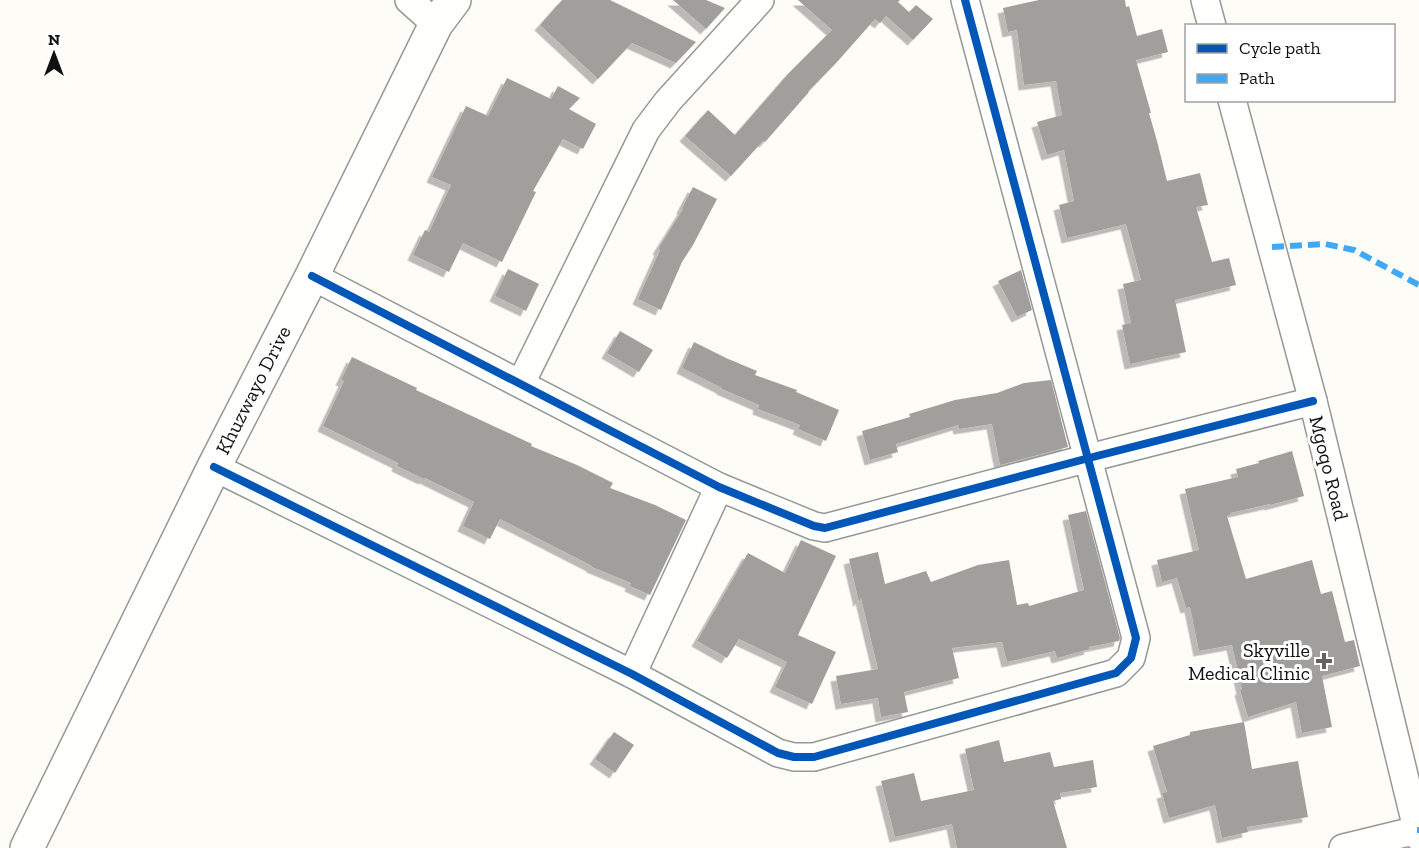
<svg xmlns="http://www.w3.org/2000/svg" width="1419" height="848" font-family="'Zilla Slab',serif">
<style>
.building{fill:#a19f9c;filter:url(#shadow)}
.lines{fill:none;stroke-linecap:round;stroke-linejoin:round}
.minor-casing{stroke:#979795;stroke-width:30}
.tertiary-casing{stroke:#979795;stroke-width:36}
.minor{stroke:#fffffe;stroke-width:27}
.tertiary{stroke:#fffffe;stroke-width:33}
.quiet{stroke:#3fa9f5;stroke-width:6;stroke-dasharray:12 6;stroke-linecap:butt}
.cycleway-casing{stroke:#fff;stroke-width:11}
.cycleway{stroke:#0057b8;stroke-width:8}
.poi-dot{fill:#646362;stroke:#fff;stroke-width:2}
.labels{text-anchor:middle;stroke-width:6;stroke-linejoin:round;paint-order:stroke}
.street-label{font-size:20px;fill:#111;stroke:#fff}
.poi-label{font-size:20px;fill:#111;stroke:#fff;text-anchor:end}
</style>
<defs>
<filter id="shadow"><feDropShadow dx="-5.5" dy="5.5" stdDeviation="0" flood-color="#0004"/></filter>
</defs>
<rect width="100%" height="100%" fill="#fdfcf7"/>
<!-- building -->
<g class="building">
<polygon points="562,0 610,0 696,42 676,63 632,43 598,79 540,25"/>
<polygon points="673,0 706,0 725,8 706,29"/>
<polygon points="798,0 900,0 898,2 909,12 916,5 933,19 913,40 886,16 880,23 875,19 837,62 808,92 809,92 765,142 763,141 731,176 685,136 708,110 735,135 788,74 832,30"/>
<polygon points="1039,0 1125,0 1126,7 1129,6 1137,36 1162,29 1168,52 1136,60 1151,113 1149,113 1157,141 1167,181 1200,173 1208,205 1196,207 1212,262 1229,258 1236,285 1175,300 1186,352 1130,364 1122,325 1131,323 1123,284 1141,280 1126,224 1067,238 1059,205 1074,201 1064,150 1047,155 1037,122 1062,115 1056,81 1024,85 1017,30 1008,32 1003,8"/>
<polygon points="507,78 551,99 558,86 580,98 569,109 596,124 583,149 563,139 533,191 536,192 502,262 463,243 449,272 413,255 425,230 429,232 451,185 432,177 466,106 488,116"/>
<polygon points="693,187 717,199 693,245 682,262 661,310 638,299 660,250 658,249 683,209 682,208"/>
<polygon points="508,269 539,284 526,311 495,296"/>
<polygon points="1021,270 1032,310 1017,317 998,281"/>
<polygon points="620,331 653,350 639,372 607,353"/>
<polygon points="694,342 726,358 757,371 755,375 797,390 796,392 839,410 826,441 798,429 800,425 758,409 759,405 722,389 722,388 682,368"/>
<polygon points="352,357 417,388 416,390 532,444 531,446 577,465 613,483 610,488 655,505 686,520 650,595 630,586 631,583 592,567 592,566 500,519 490,539 463,526 474,502 425,478 424,479 397,466 398,463 323,426 344,381 341,380"/>
<polygon points="1051,380 1068,447 1000,465 992,424 959,429 958,425 896,444 898,452 870,460 862,431 910,417 909,414 955,400 997,393 1024,383"/>
<polygon points="1292,451 1304,496 1270,505 1270,504 1230,513 1231,515 1227,516 1246,579 1312,560 1321,594 1332,591 1345,642 1354,640 1360,666 1322,676 1332,727 1302,733 1296,702 1248,717 1240,690 1242,689 1232,645 1199,651 1190,607 1186,608 1177,578 1162,582 1157,560 1199,550 1185,489 1238,477 1236,469 1259,463 1258,461"/>
<polygon points="1086,511 1120,638 1119,641 1089,647 1090,649 1057,658 1055,651 1007,662 1002,642 952,648 959,678 904,692 908,712 881,717 878,698 841,704 836,676 878,669 861,598 859,602 849,559 878,552 885,584 926,571 931,582 978,565 1009,560 1017,605 1028,603 1029,606 1084,590 1068,515"/>
<polygon points="801,540 836,556 798,635 836,652 812,704 775,687 787,662 739,639 727,658 697,641 748,553 785,573"/>
<polygon points="1244,722 1252,769 1298,761 1308,817 1247,827 1248,832 1222,838 1215,805 1169,818 1162,793 1167,792 1153,746 1190,735 1190,732"/>
<polygon points="614,732 634,745 615,773 595,759"/>
<polygon points="999,740 1004,762 1050,752 1054,767 1093,760 1097,787 1060,793 1061,799 1053,801 1067,848 957,848 952,824 895,837 881,781 914,773 921,801 974,790 965,749"/>
</g>
<g class="lines">
<!-- minor casing -->
<g class="minor-casing">
<g id="minor">
<polyline points="409,0 436,24"/>
<polyline points="1205,0 1212,26"/>
<polyline points="1232,100 1313,401 1419,837"/>
<polyline points="312,276 719,487 814,526 825,528 1089,458 1313,401"/>
<polyline points="521,383 646,130 668,101 760,0"/>
<polyline points="214,467 632,674 778,753 794,757 814,757 1116,673 1131,658 1136,638 965,0"/>
<polyline points="632,674 719,487"/>
<polyline points="1343,848 1417,830"/>
</g>
</g>
<!-- tertiary casing -->
<g class="tertiary-casing">
<polyline id="tertiary" points="27,848 214,467 312,276 436,24 454,0"/>
</g>
<!-- minor -->
<use href="#minor" class="minor"/>
<!-- tertiary -->
<use href="#tertiary" class="tertiary"/>
<!-- quiet -->
<g class="quiet">
<polyline points="1272,247 1325,244 1354,250 1419,285"/>
<polyline points="1417,830 1419,830"/>
</g>
<!-- cycleway casing -->
<g class="cycleway-casing">
<g id="cycleway">
<polyline points="312,276 719,487 814,526 825,528 1089,458 1313,401"/>
<polyline points="214,467 632,674 778,753 794,757 814,757 1116,673 1131,658 1136,638 965,0"/>
</g>
</g>
<!-- cycleway -->
<use href="#cycleway" class="cycleway"/>
</g>
<!-- markers -->
<path class="poi-dot" d="M1321 652h6v6h6v6h-6v6h-6v-6h-6v-6h6z"/>
<g class="labels">
<!-- street labels -->
<g class="street-label">
<text transform="translate(253 390) rotate(-63)" y="7">Khuzwayo Drive</text>
<text transform="translate(1329 468) rotate(76)" y="7">Mgoqo Road</text>
</g>
<!-- poi labels -->
<g class="poi-label">
<text x="1310" y="657">Skyville<tspan x="1310" dy="23">Medical Clinic</tspan></text>
</g>
</g>
<!-- legend -->
<rect x="1185" y="24" width="210" height="78" fill="#ffffff" stroke="#a0a0a0" stroke-width="1.5"/>
<rect x="1197" y="44" width="30" height="9" fill="#0057b8" stroke="#a0a0a0" stroke-width="1.5"/>
<text x="1239" y="54" font-size="18" fill="#111111">Cycle path</text>
<rect x="1197" y="74" width="30" height="9" fill="#3fa9f5" stroke="#a0a0a0" stroke-width="1.5"/>
<text x="1239" y="84" font-size="18" fill="#111111">Path</text>
<!-- north arrow -->
<g transform="translate(54 54)" stroke="#ffffff" stroke-width="4.5" paint-order="stroke">
<path d="M0-4.5L10 22L0 15L-10 22Z" fill="#111111"/>
<text y="-9" font-size="16" font-weight="bold" text-anchor="middle" fill="#111111">N</text>
</g>
</svg>
